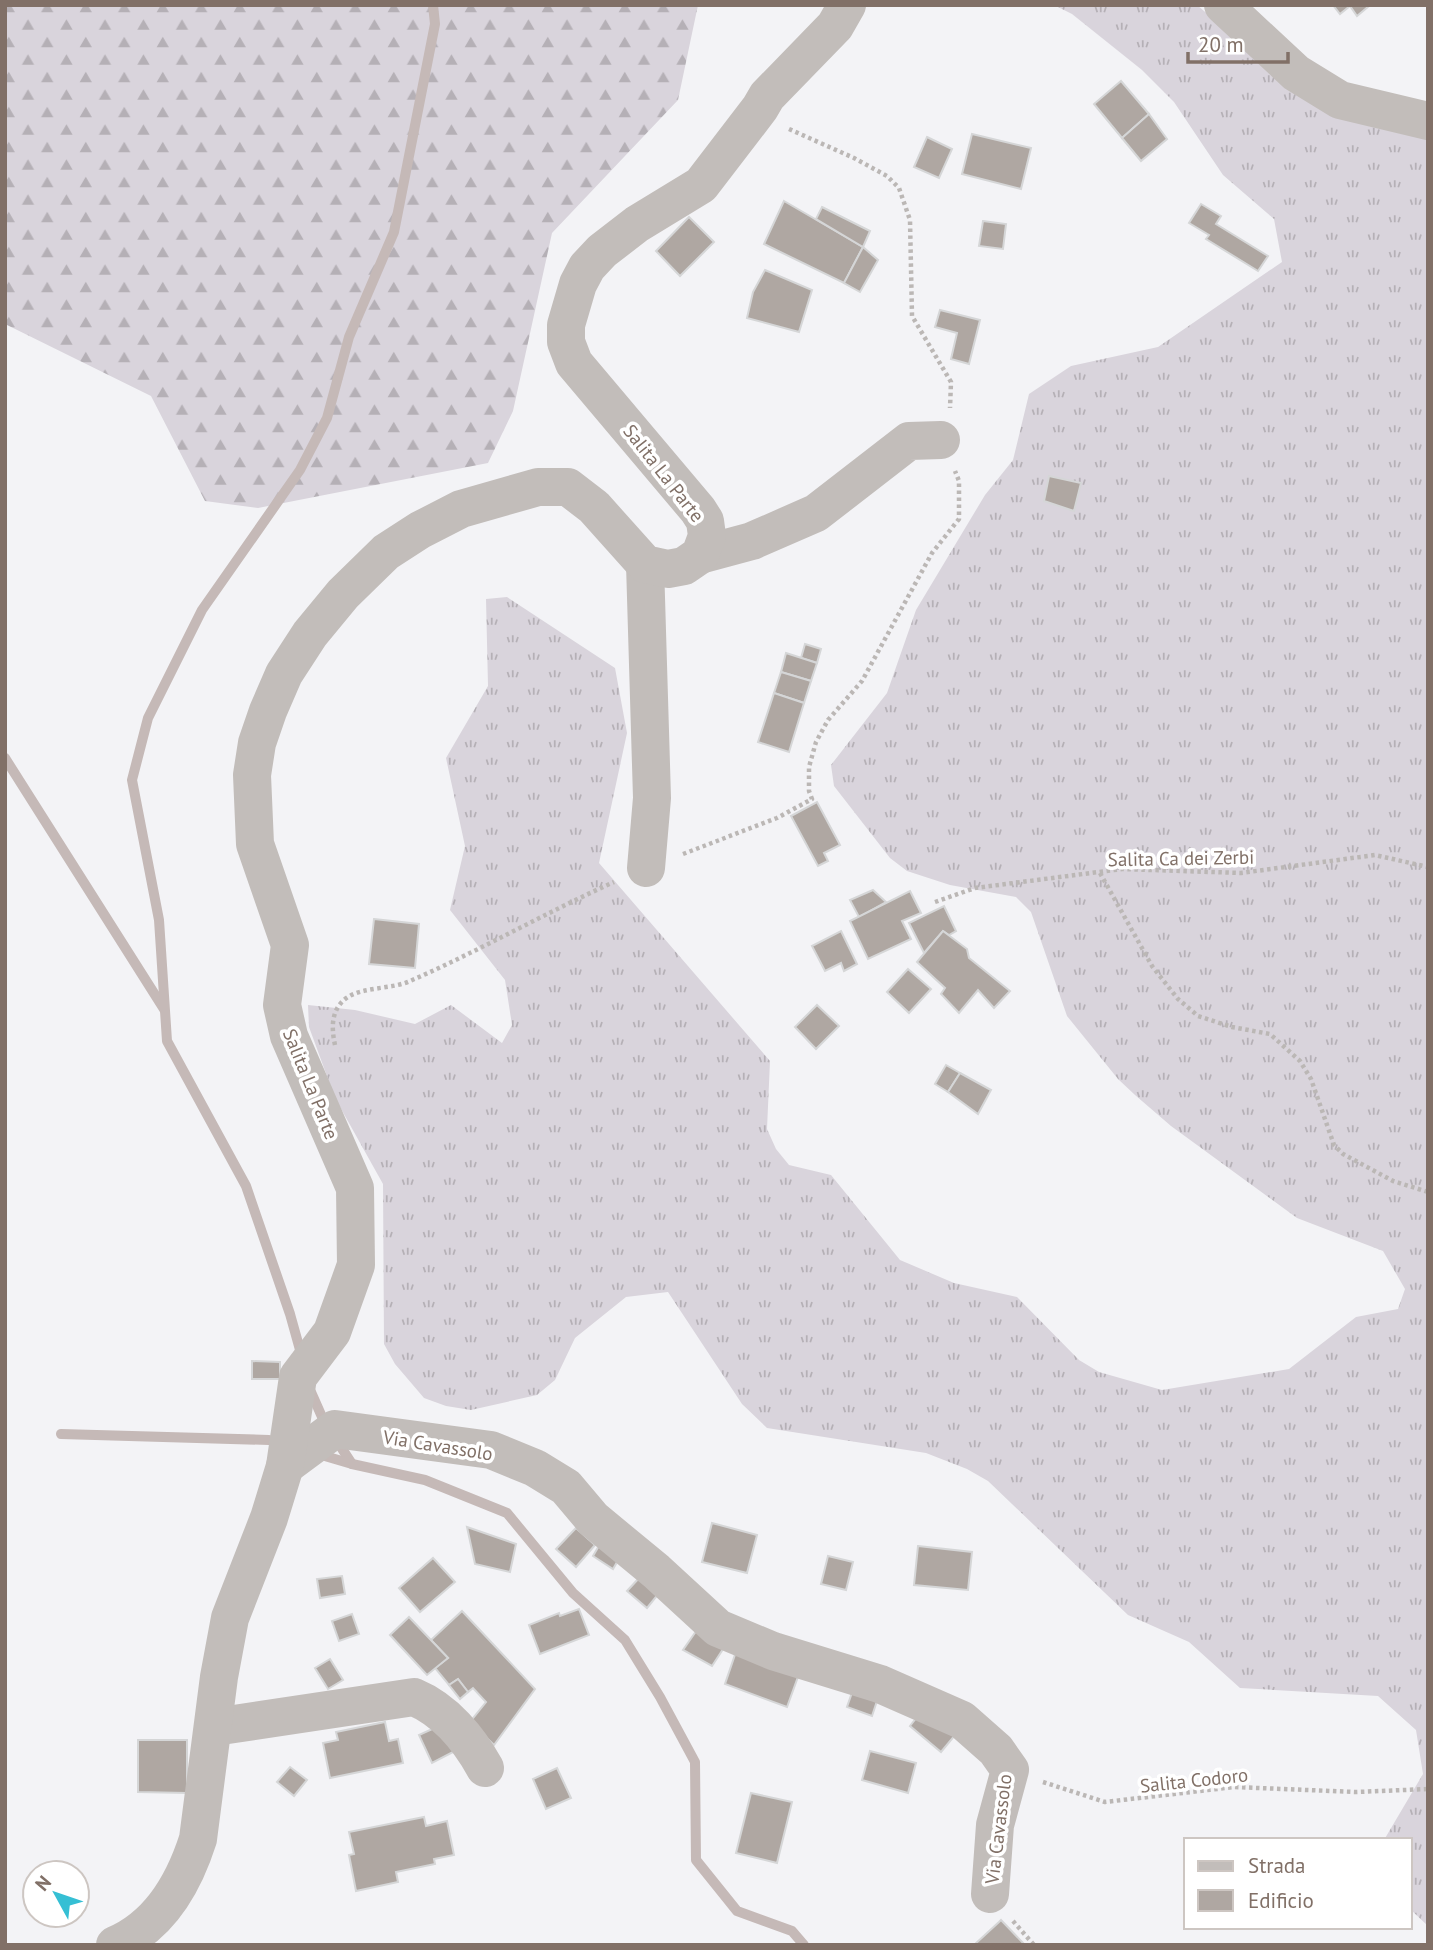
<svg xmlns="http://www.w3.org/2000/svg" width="1433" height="1950" font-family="'PT Sans',sans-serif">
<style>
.grass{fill:url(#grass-tufts)}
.forest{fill:url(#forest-firs)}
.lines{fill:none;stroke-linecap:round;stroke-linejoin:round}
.stream{stroke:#c5b9b7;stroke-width:10}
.building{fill:#afa7a2;stroke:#d5d6d7;stroke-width:2}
.path{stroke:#bbb7b5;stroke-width:4.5;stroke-dasharray:3.5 3.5;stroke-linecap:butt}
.minor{stroke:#c2bdba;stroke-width:38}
.labels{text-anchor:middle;stroke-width:7;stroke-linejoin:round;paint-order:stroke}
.street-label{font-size:19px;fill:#817067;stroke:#fff}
</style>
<defs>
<pattern id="grass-tufts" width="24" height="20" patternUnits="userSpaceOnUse" patternTransform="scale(1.75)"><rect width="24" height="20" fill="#d9d4dc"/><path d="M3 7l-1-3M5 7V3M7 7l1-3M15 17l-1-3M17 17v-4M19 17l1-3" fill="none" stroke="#b5b0b6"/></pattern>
<pattern id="forest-firs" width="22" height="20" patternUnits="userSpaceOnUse" patternTransform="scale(1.75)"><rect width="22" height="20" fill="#d9d4dc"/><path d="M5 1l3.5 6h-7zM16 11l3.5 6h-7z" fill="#b5b0b6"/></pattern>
</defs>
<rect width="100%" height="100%" fill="#f3f3f6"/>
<!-- grass -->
<polygon class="grass" points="1054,5 1197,5 1260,59 1428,137 1428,1926 1410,1909 1410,1840 1384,1840 1423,1774 1416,1730 1378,1696 1240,1688 1189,1642 1128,1615 988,1481 967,1469 926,1453 767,1428 742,1404 668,1292 626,1297 575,1338 555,1380 537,1395 471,1410 446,1406 424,1398 395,1364 384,1344 383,1184 335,1098 309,1027 308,1005 355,1010 415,1024 451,1005 502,1043 512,1025 505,980 450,910 465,846 446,758 488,686 486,599 507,597 615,668 627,733 599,863 770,1061 767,1129 776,1149 789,1165 831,1175 900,1260 954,1283 1017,1297 1079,1360 1099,1372 1162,1390 1289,1369 1356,1317 1398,1309 1405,1289 1383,1251 1297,1218 1171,1126 1135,1095 1118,1079 1067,1016 1031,912 1016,897 950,885 907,871 890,858 834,786 831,765 887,693 916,610 985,495 1013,460 1029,394 1071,366 1158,347 1282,262 1274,219 1223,175 1174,102 1142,70 1072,14"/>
<!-- forest -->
<polygon class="forest" points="5,5 698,5 678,100 552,233 513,411 488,463 258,508 205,501 151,396 5,324"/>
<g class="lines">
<!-- stream -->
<g class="stream">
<polyline points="5,758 164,1009"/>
<polyline points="302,1357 290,1314 246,1186 167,1041 159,920 132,780 148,718 202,610 300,470 327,418 349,337 394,232 435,24 433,5"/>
<polyline points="311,1392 326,1426"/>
<polyline points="61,1434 269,1440 281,1443"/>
<polyline points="337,1441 352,1464"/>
<polyline points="318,1454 352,1464 425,1480 507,1513 573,1593 625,1640 660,1697 695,1762 696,1860 737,1911 792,1931 804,1945"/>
</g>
</g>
<!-- building -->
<g class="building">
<polygon points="1333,5 1369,5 1369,6 1357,16 1350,6 1340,14"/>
<polygon points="1121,81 1149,114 1122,138 1094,104"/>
<polygon points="1149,114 1167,139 1141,161 1122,138"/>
<polygon points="972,134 1031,148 1021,189 962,174"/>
<polygon points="927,137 952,149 939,178 914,167"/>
<polygon points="784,201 863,247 844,283 764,244"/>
<polygon points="1201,204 1221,216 1216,224 1268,256 1258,271 1206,239 1209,235 1189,223"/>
<polygon points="822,207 870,231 863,247 816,219"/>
<polygon points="689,217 714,242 680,276 656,251"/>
<polygon points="983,221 1006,224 1003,249 979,246"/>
<polygon points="863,247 878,260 860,292 844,283"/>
<polygon points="765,270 812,290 799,332 747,318 753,292"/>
<polygon points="940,310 980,320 969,364 951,359 957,333 935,327"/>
<polygon points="1049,476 1081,483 1074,511 1044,501"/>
<polygon points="805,644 821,649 817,663 801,658"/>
<polygon points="786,653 817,663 811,681 781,672"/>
<polygon points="781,672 811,681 804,703 774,693"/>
<polygon points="774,693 804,703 789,752 758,742"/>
<polygon points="817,802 840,845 824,853 828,861 818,866 791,816"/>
<polygon points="873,890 886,902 859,917 850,900"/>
<polygon points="910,891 921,913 902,921 911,939 868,959 850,921"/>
<polygon points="944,906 956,931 949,935 943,931 924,953 909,923"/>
<polygon points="374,919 419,924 415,968 369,964"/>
<polygon points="841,931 857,964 844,971 841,963 825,971 812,946"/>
<polygon points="943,931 967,949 969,958 1010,991 994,1008 978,990 959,1013 941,994 945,988 917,962"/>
<polygon points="908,969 931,989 909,1013 887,992"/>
<polygon points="817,1005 839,1026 816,1049 795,1027"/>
<polygon points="946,1065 960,1073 948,1092 935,1084"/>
<polygon points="960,1073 991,1090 978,1114 948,1092"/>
<polygon points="252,1361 280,1362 280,1379 252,1379"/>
<polygon points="712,1523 757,1535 747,1573 702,1562"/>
<polygon points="467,1527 516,1544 510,1572 475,1564"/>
<polygon points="576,1528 595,1545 576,1567 556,1549"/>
<polygon points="600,1544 620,1557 613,1569 593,1556"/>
<polygon points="918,1546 972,1552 968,1590 914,1585"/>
<polygon points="828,1556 853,1562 846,1590 821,1584"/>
<polygon points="433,1558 455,1582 420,1612 399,1588"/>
<polygon points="342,1576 345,1594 320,1598 317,1579"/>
<polygon points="641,1576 660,1592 647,1608 627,1591"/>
<polygon points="579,1609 589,1635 540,1654 529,1625 559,1613 560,1616"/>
<polygon points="462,1611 535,1689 494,1745 470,1722 486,1702 473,1688 468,1692 458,1679 449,1685 435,1668 448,1658 431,1640"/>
<polygon points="352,1614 359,1634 339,1641 332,1621"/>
<polygon points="409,1617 448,1658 427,1675 390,1635"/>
<polygon points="699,1627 727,1643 712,1666 683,1650"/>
<polygon points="740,1640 803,1663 787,1707 725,1684"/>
<polygon points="330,1659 343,1680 328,1689 315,1668"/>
<polygon points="458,1679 468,1692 460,1699 449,1685"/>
<polygon points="855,1684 880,1692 872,1716 847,1707"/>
<polygon points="924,1708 956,1734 941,1752 910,1726"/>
<polygon points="385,1722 389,1741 398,1739 403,1763 330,1778 323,1743 338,1740 336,1732"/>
<polygon points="443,1724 455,1751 432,1763 419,1735"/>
<polygon points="138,1740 187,1740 187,1793 138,1792"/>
<polygon points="870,1751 916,1763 908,1793 862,1780"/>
<polygon points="290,1767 307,1780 294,1796 277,1782"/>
<polygon points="557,1768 571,1798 546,1809 533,1779"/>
<polygon points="751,1793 792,1802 777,1863 736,1853"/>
<polygon points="424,1817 426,1826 447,1821 454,1855 434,1859 435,1864 396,1872 398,1882 356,1891 349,1855 354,1854 349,1832"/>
<polygon points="1001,1920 1025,1945 974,1945 999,1922"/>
</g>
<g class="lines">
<!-- path -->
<g class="path">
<polyline points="789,129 854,158 887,176 899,188 910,220 912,316 951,382 950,408"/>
<polyline points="683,854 777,818 812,799 809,791 809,767 816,742 828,720 862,681 932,553 959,519 959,481 955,471"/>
<polyline points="1100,873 1152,966 1178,999 1198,1016 1232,1027 1270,1034 1300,1061 1311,1079 1334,1145 1343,1154 1393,1181 1428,1192"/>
<polyline points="935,902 975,888 1122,869 1241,873 1375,855 1428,867"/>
<path d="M335 1045C331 1027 331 1008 348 997 363 987 393 989 410 981 479 951 545 913 614 882"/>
<polyline points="1043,1782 1105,1802 1234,1787 1356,1792 1428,1789"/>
<polyline points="1013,1921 1034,1945"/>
</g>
<!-- minor -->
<g class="minor">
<polyline points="1223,5 1296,73 1340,100 1428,121"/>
<polyline points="700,555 752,541 816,513 909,441 941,440"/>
<polyline points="645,564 652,798 646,868"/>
<polyline points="285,1466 335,1429 491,1450 535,1468 566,1487 593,1519 656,1571 718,1628 773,1651 880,1684 962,1720 996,1750 1010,1770 995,1825 990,1894"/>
<path d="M214 1727 414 1697C445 1710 469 1739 485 1768"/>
<path d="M115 1945C160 1926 184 1883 198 1839L219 1677 230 1618 269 1518 285 1466 298 1377 332 1332 356 1265 355 1188 289 1036 282 1005 290 945 255 844 252 775 257 743 268 711 284 674 310 634 343 594 386 552 420 530 461 509 538 487H568L594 507 645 564 668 569 684 566 700 555 707 536 705 521 698 510 574 363 566 342V325L578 284 587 267 602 251 637 224 701 185 760 108 767 96 835 26 847 5"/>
</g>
</g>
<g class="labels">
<!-- street labels -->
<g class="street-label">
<text transform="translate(664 473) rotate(52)" y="7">Salita La Parte</text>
<text transform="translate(1181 858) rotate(-1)" y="7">Salita Ca dei Zerbi</text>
<text transform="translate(311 1084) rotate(68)" y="7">Salita La Parte</text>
<text transform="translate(438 1445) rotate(9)" y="7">Via Cavassolo</text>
<text transform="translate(1194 1780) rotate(-6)" y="7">Salita Codoro</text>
<text transform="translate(998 1829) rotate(-83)" y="7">Via Cavassolo</text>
</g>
</g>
<!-- border -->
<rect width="1433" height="1950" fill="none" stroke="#817067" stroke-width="14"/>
<!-- legend -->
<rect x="1184" y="1838" width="228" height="91" fill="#ffffff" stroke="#cdc6c2" stroke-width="2"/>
<rect x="1198" y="1861" width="35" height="10" fill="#c2bdba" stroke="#cdc6c2" stroke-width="2"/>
<text x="1248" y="1873" font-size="21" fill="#817067">Strada</text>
<rect x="1198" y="1890" width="35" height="21" fill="#afa7a2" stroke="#cdc6c2" stroke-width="2"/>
<text x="1248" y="1908" font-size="21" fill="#817067">Edificio</text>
<!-- north arrow -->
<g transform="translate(56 1894) rotate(310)"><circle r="33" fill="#ffffff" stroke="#cdc6c2" stroke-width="2"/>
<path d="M0-5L12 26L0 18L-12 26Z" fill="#35bfd4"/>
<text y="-10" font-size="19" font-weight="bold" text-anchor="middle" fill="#817067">N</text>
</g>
<!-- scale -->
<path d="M1188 52v10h100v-10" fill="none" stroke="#817067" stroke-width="3.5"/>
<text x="1198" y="52" font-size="21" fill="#817067" stroke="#ffffff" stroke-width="5" paint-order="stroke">20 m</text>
</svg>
